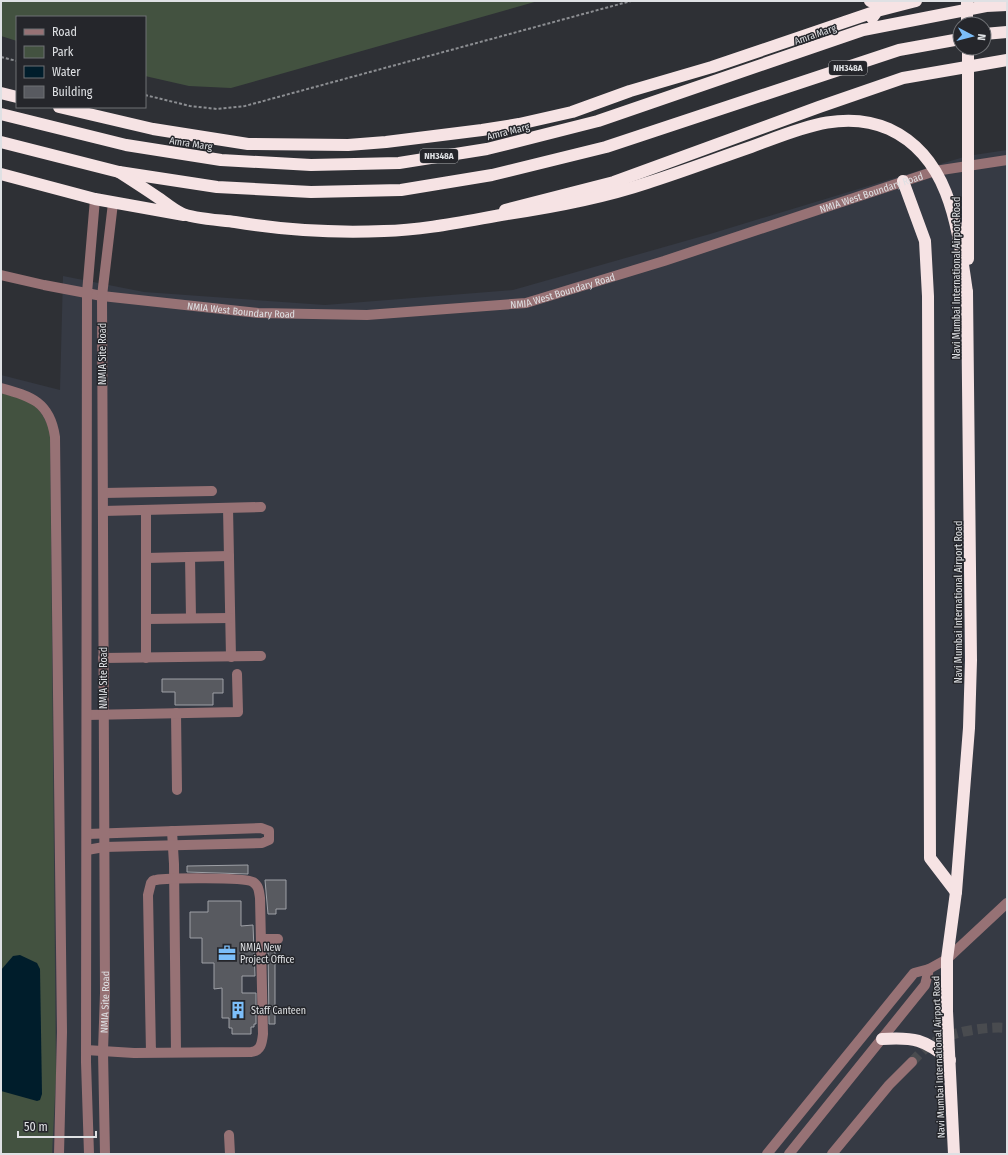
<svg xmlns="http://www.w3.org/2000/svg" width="1008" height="1155" font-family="'Fira Sans Condensed',sans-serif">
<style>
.built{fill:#363a44}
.green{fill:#435240}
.water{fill:#001d2b}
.building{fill:#585a60;stroke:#9ea0a6}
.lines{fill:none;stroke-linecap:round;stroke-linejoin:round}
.minor-tunnel{stroke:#494b4f;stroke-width:10;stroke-dasharray:10 5;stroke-linecap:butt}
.path{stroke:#8c8e92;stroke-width:2;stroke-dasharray:3 2;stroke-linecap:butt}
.minor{stroke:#977275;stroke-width:10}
.highway{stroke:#f6e3e4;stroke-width:12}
.highway-bridge{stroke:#f6e3e4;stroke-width:12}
.labels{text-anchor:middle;stroke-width:3;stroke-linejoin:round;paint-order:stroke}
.shield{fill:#25262b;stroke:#a7a9ac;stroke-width:1}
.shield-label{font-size:9px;font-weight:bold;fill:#dfe1e4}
.street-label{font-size:10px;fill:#dfe1e4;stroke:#25262b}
.poi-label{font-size:10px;fill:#dfe1e4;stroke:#25262b;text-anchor:start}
</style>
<rect width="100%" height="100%" fill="#2e3035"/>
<!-- built -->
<polygon class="built" points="1007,150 1007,1154 1,1154 1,375 60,390 63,276 144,292 325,305 513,290 710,234 967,156"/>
<!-- green -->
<g class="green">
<polygon points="1,1 538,1 231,88 189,86 145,76 145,17 17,17 17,41 1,36"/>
<path d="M1 393C31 401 37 401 50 430L56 1076 52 1154H1Z"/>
</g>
<!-- water -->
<polygon class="water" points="20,955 37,963 40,969 42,1094 40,1100 37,1101 1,1091 1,970 13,956"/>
<!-- building -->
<g class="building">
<polygon points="162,679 223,679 223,693 213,693 213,705 175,705 175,692 162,692"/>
<polygon points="248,865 248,874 187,872 187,866"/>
<polygon points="265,880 286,880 286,909 276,909 276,914 268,914"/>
<polygon points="208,901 241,901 241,926 253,925 255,976 242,976 242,993 256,993 256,1024 254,1024 254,1027 251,1027 251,1034 232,1034 232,1028 229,1028 229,1018 222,1018 222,988 214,989 214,963 202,963 202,938 190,938 190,912 208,912"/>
<polygon points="268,946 275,946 275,1024 269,1024"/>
</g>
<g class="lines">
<!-- minor-tunnel -->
<path class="minor-tunnel" d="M912 1062C918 1055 925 1048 933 1043 950 1032 987 1026 1007 1028"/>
<!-- path -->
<g class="path">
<polyline points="1,57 17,61"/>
<polyline points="145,95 190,106 217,109 245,106 631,1"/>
</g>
<!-- minor -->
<g class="minor">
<path id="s1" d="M1 275 44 285 102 296 258 313 367 315 526 303 664 261 935 171 1007 160"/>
<path d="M1 388C31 396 50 402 55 437L62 1032 59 1154"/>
<polyline points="103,493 212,491"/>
<polyline points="228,508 231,657"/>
<polyline points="103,511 261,507"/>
<polyline points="190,557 191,618"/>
<polyline points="146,558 229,556"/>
<polyline points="146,619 230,618"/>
<polyline points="103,658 261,656"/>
<polyline points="146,658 146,510"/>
<polyline points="176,713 177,790"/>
<polyline points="87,715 238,712 237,674"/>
<polyline points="172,831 174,864 176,1052"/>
<polyline points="87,834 261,828 269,831 269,840 262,843 104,847 87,850"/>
<polyline points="261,939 278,939"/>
<path d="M86 1050 134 1053 251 1052C261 1051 262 1043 263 1034L260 898C259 891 259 886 253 882 245 877 167 878 156 880 152 880 153 881 151 883L148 895 151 1053"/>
<polyline points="229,1135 230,1154"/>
<polyline points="89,1154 86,1062 87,293 95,199"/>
<path id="s2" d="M105 1154 103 1051 105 993 102 296 113 203"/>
<polyline points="767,1154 914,973 929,969 947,959 1007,903"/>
<polyline points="789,1154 925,985 929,969"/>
<polyline points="832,1154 889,1085 912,1062"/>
</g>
<!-- highway -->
<g class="highway">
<polyline points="870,1 890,7"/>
<polyline points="872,18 877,11 916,1"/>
<polyline points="984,34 1007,32"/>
<polyline points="1,93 17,97"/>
<polyline points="59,107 153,129 248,144 348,145 386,142 482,130 519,124 572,112 630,91 712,67 877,11"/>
<polyline points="1,114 126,145 221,160 311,165 399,163 487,149 598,121 863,30 986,6 1007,5"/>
<polyline points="1,142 119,172 217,187 311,192 401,190 492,175 606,147 899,50 960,39"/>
<polyline points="1,174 95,199 184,215"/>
<polyline points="903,181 925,241 928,296 930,858 956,892"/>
<polyline points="505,210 614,182 819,107 903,78 1007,60"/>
<path d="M882 1039C914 1037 924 1039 950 1060"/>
<polyline points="954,1154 947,1011 947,959 956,892 969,728 971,660 967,292"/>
</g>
<!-- highway-bridge -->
<g class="highway-bridge">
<polyline points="967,1 967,24"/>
<path d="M119 172C133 181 147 190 160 199 167 204 174 210 181 213 193 219 221 220 235 222 283 230 335 233 384 231 425 230 466 221 507 214 554 207 602 198 647 183 682 172 716 159 751 147 795 131 842 108 889 129 952 158 958 232 967 292"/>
<polyline points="968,259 968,48"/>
</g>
</g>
<!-- icons -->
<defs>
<g id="office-bare" transform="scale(1.38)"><path d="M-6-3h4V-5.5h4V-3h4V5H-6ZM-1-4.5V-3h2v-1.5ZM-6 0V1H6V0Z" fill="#7cbef9" stroke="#25262b" stroke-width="2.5" paint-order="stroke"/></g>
<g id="building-bare" transform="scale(1.38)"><path d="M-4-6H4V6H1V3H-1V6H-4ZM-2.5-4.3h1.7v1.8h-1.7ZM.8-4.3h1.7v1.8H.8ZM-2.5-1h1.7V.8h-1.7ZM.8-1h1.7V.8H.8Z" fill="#7cbef9" stroke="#25262b" stroke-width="2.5" paint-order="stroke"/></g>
</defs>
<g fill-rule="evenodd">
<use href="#office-bare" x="227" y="953"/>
<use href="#building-bare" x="238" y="1010"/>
</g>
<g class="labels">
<!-- shield labels -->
<g class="shield">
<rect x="829" y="61" width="38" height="14" rx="3"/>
<rect x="420" y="149" width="38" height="14" rx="3"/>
</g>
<g class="shield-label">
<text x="848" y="71">NH348A</text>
<text x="439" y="159">NH348A</text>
</g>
<!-- street labels -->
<g class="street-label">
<text transform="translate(815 34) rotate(-19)" y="4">Amra Marg</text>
<text transform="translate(508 131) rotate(-14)" y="4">Amra Marg</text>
<text transform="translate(191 143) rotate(9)" y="4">Amra Marg</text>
<text dy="4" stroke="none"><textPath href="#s1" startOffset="891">NMIA West Boundary Road</textPath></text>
<text transform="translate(956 278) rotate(-90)" y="4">Navi Mumbai International Airport Road</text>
<text dy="4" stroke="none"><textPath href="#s1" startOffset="567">NMIA West Boundary Road</textPath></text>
<text dy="4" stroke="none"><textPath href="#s1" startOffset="243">NMIA West Boundary Road</textPath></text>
<text transform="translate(102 354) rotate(-90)" y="4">NMIA Site Road</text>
<text transform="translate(958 602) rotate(-90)" y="4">Navi Mumbai International Airport Road</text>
<text transform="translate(103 678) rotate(-90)" y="4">NMIA Site Road</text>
<text dy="4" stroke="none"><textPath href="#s2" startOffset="152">NMIA Site Road</textPath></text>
<text transform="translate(938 1057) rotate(-92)" y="4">Navi Mumbai International Airport Road</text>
</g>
<!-- poi labels -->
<g class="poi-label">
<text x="240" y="951">NMIA New<tspan x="240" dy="12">Project Office</tspan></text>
<text x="251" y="1014">Staff Canteen</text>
</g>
</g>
<!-- border -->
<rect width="1008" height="1155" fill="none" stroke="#dfe1e4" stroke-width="4"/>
<!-- legend -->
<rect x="16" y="16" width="130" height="92" fill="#25262b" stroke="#6f7175"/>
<rect x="24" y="29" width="20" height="6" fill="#977275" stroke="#6f7175"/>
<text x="52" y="36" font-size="12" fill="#dfe1e4">Road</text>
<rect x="24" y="46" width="20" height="12" fill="#435240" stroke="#6f7175"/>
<text x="52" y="56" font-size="12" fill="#dfe1e4">Park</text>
<rect x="24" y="66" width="20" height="12" fill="#001d2b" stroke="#6f7175"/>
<text x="52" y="76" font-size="12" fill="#dfe1e4">Water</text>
<rect x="24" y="86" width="20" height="12" fill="#585a60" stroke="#6f7175"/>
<text x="52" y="96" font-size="12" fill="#dfe1e4">Building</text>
<!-- north arrow -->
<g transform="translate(972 36) rotate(97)"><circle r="19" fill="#25262b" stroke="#6f7175"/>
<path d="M0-3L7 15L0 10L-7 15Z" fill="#7cbef9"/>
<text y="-6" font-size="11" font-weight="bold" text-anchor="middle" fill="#dfe1e4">N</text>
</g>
<!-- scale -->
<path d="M18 1131v6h78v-6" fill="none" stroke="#dfe1e4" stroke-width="2"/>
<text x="24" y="1131" font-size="12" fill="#dfe1e4" stroke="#25262b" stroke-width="3" paint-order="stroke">50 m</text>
</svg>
